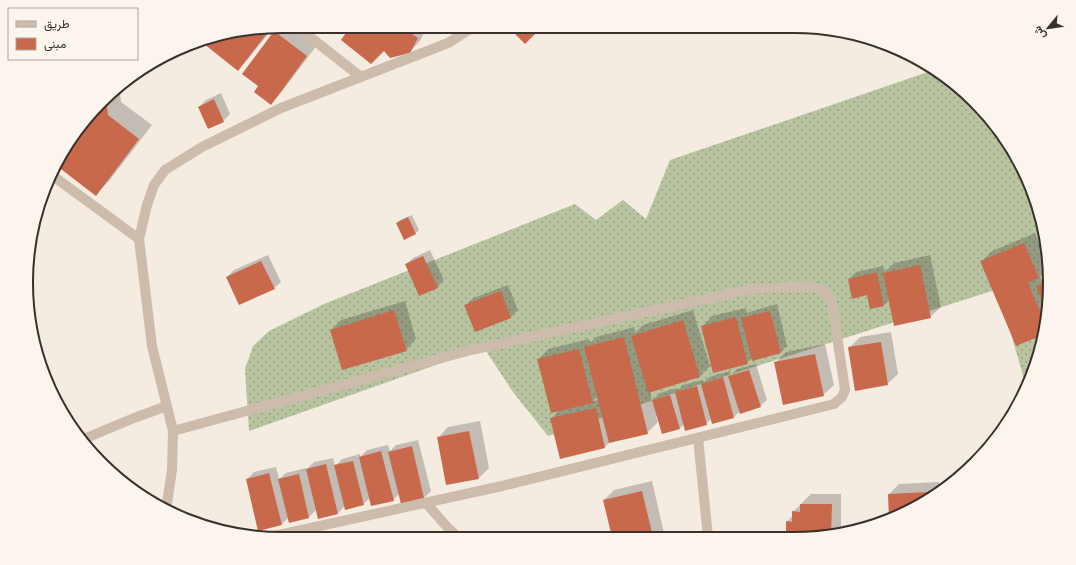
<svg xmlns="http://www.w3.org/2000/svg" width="1076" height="565" font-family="Overpass,Vazirmatn,sans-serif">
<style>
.grass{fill:url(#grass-dots)}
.shadow{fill:#0003;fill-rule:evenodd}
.building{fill:#c8694b}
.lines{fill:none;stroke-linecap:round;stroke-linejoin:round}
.minor{stroke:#cdbbac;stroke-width:10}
.rim{fill:none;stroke:#3b302b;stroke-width:2}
</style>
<defs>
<pattern id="grass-dots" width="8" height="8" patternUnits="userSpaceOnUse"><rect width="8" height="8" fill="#b8c4a0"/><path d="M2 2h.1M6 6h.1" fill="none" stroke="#97a083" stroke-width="1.8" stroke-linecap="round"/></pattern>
</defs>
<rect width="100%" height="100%" fill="#f4ebe1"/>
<!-- grass -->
<polygon class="grass" points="931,71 986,114 1036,200 1049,300 1026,386 998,289 704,383 548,436 513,392 484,348 249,431 245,369 253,346 269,331 324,304 575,204 596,220 623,200 646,219 670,160"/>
<!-- shadow -->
<g class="shadow">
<polygon points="280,26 291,26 317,45 281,93 271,104 259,86 274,32"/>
<polygon points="353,26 425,26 427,27 420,41 410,52 384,50"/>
<polygon points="273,28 248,59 238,69 200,40"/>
<polygon points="119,87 121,102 152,125 109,181 96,194 69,140"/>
<polygon points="221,93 230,114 223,121 199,107 206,100"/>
<polygon points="412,215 419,230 416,233 397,223 400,220"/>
<polygon points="1035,233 1044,255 1046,270 1040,276 1042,282 1047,278 1049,300 1040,335 982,261 992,251"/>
<polygon points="430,250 444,280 437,287 406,265 413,258"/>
<polygon points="268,255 281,282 274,288 227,277 234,270"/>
<polygon points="930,255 941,307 930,317 890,299 884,305 870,308 867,294 849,279 856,272 883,266 885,272 894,263"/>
<polygon points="508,285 518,310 511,317 476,330 466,305 473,298"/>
<polygon points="405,301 416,339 406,350 331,330 341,320"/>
<polygon points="777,304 787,346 780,353 752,358 747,363 702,327 712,316 746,308 747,313 749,312"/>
<path d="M693 310 710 366 700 376 650 391 652 401 660 393 677 388 678 390 683 385 703 380 704 382 709 377 730 371 731 375 737 369 756 364 767 400 760 406 740 411 734 417 711 419 706 424H684L680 428 663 433 658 416 656 417 658 422 647 433 610 442 605 447 551 419 559 410 538 360 548 349 589 339 590 343 596 337 634 327 635 333 643 325ZM598 396 599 400 593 401Z"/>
<polygon points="891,332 898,374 887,384 849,348 860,337"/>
<polygon points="825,344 834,385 823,395 775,363 786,352"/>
<polygon points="480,421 489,468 479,478 438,438 448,427"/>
<polygon points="418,440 431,491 424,498 399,494 393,500 370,498 363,504 345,506 338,513 319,518 317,509 309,517 289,522 288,518 282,524 247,479 254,472 276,467 279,479 286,473 306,468 306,470 314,462 333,458 335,466 342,459 360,454 360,457 367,450 388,445 390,451 396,445"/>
<polygon points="652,481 664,533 660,537 613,537 604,500 614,490"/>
<polygon points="939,482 940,493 936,496 890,520 889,494 899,484"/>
<polygon points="811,494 841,494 841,533 827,537 787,537 787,522 793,515 793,512"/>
</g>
<!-- building -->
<g class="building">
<polygon points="314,26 331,26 325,34"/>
<polygon points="351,26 401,26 418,38 410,53 390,58 384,51 371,64 341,40"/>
<polygon points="507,26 543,26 525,44"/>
<polygon points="264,29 268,32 238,71 199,40"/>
<polygon points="274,31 307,56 271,105 254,92 258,86 242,74"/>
<polygon points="214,99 224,122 208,129 198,107"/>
<polygon points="106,100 108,115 139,139 96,196 57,166 69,140"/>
<polygon points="408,217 416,234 404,240 396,223"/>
<polygon points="1024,243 1039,278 1028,283 1044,320 1040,336 1016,346 980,261"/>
<polygon points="423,256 438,288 419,296 405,264"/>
<polygon points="261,261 275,289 239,305 226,277"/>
<polygon points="920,265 931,318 894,326 883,273"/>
<polygon points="877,272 884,306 870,309 867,295 852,299 848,279"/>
<polygon points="1047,282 1049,300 1046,311 1036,286"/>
<polygon points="501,291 511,318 475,332 464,305"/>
<polygon points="394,310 407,351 342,370 330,330"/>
<polygon points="770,311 781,353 752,361 741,318"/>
<polygon points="736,317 748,364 713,373 701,326"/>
<polygon points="683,320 700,377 648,393 631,336"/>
<polygon points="624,337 648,434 609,443 584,347"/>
<polygon points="881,342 888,385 855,391 848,347"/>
<polygon points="579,349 593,403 551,413 537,359"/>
<polygon points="815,354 824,396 783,405 774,362"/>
<polygon points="749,370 761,407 740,414 728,376"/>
<polygon points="723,377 734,418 712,424 701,384"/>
<polygon points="697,386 707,425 685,431 675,392"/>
<polygon points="670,395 680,429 662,434 652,400"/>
<polygon points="596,408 605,448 560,459 550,418"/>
<polygon points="469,431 479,479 446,485 437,437"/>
<polygon points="412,446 424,498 401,504 388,452"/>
<polygon points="381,451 394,501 371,506 359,457"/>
<polygon points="353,461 364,505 345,510 334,465"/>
<polygon points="326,464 338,514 318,519 306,469"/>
<polygon points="269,473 282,525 258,531 246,479"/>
<polygon points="299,474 309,518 289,523 278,479"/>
<polygon points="642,491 653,537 612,537 603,500"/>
<polygon points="929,492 930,499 889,520 888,494"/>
<polygon points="800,504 832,504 831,536 786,537 786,521 792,522 792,511 800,512"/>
</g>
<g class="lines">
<!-- minor -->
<g class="minor">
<polyline points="296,26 361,77"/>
<polyline points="53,176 139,239"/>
<polyline points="173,431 471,350 752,289 808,286 823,290 829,296 832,302 845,390 842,397 834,404 502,486 265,538"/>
<polyline points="698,438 708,537"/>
<polyline points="84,440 86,438 134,418 167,406"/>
<polyline points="426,503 448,528 459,538"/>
<polyline points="166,510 172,470 173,431 152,346 139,239 147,205 154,185 165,170 202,147 281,108 448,43 470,29 472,26"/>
</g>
</g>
<!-- crop -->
<path d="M0 0H1076V565H0ZM282 33H794A249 249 0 0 1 1043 282V283A249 249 0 0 1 794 532H282A249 249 0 0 1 33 283V282A249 249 0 0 1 282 33Z" fill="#fbf5ee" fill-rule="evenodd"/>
<path class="rim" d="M282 33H794A249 249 0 0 1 1043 282V283A249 249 0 0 1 794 532H282A249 249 0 0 1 33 283V282A249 249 0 0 1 282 33Z"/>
<!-- legend -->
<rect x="8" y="8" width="130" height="52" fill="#fbf5ee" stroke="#aea6a0"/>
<rect x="16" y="21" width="20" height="6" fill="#cdbbac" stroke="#aea6a0"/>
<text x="44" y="28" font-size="12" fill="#3b302b">طريق</text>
<rect x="16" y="38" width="20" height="12" fill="#c8694b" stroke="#aea6a0"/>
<text x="44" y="48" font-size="12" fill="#3b302b">مبنى</text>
<!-- north arrow -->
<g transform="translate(1048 28) rotate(241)" stroke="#fbf5ee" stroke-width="3" paint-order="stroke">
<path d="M0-3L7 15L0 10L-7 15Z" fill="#3b302b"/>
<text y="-6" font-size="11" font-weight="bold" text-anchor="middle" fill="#3b302b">ش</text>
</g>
</svg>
